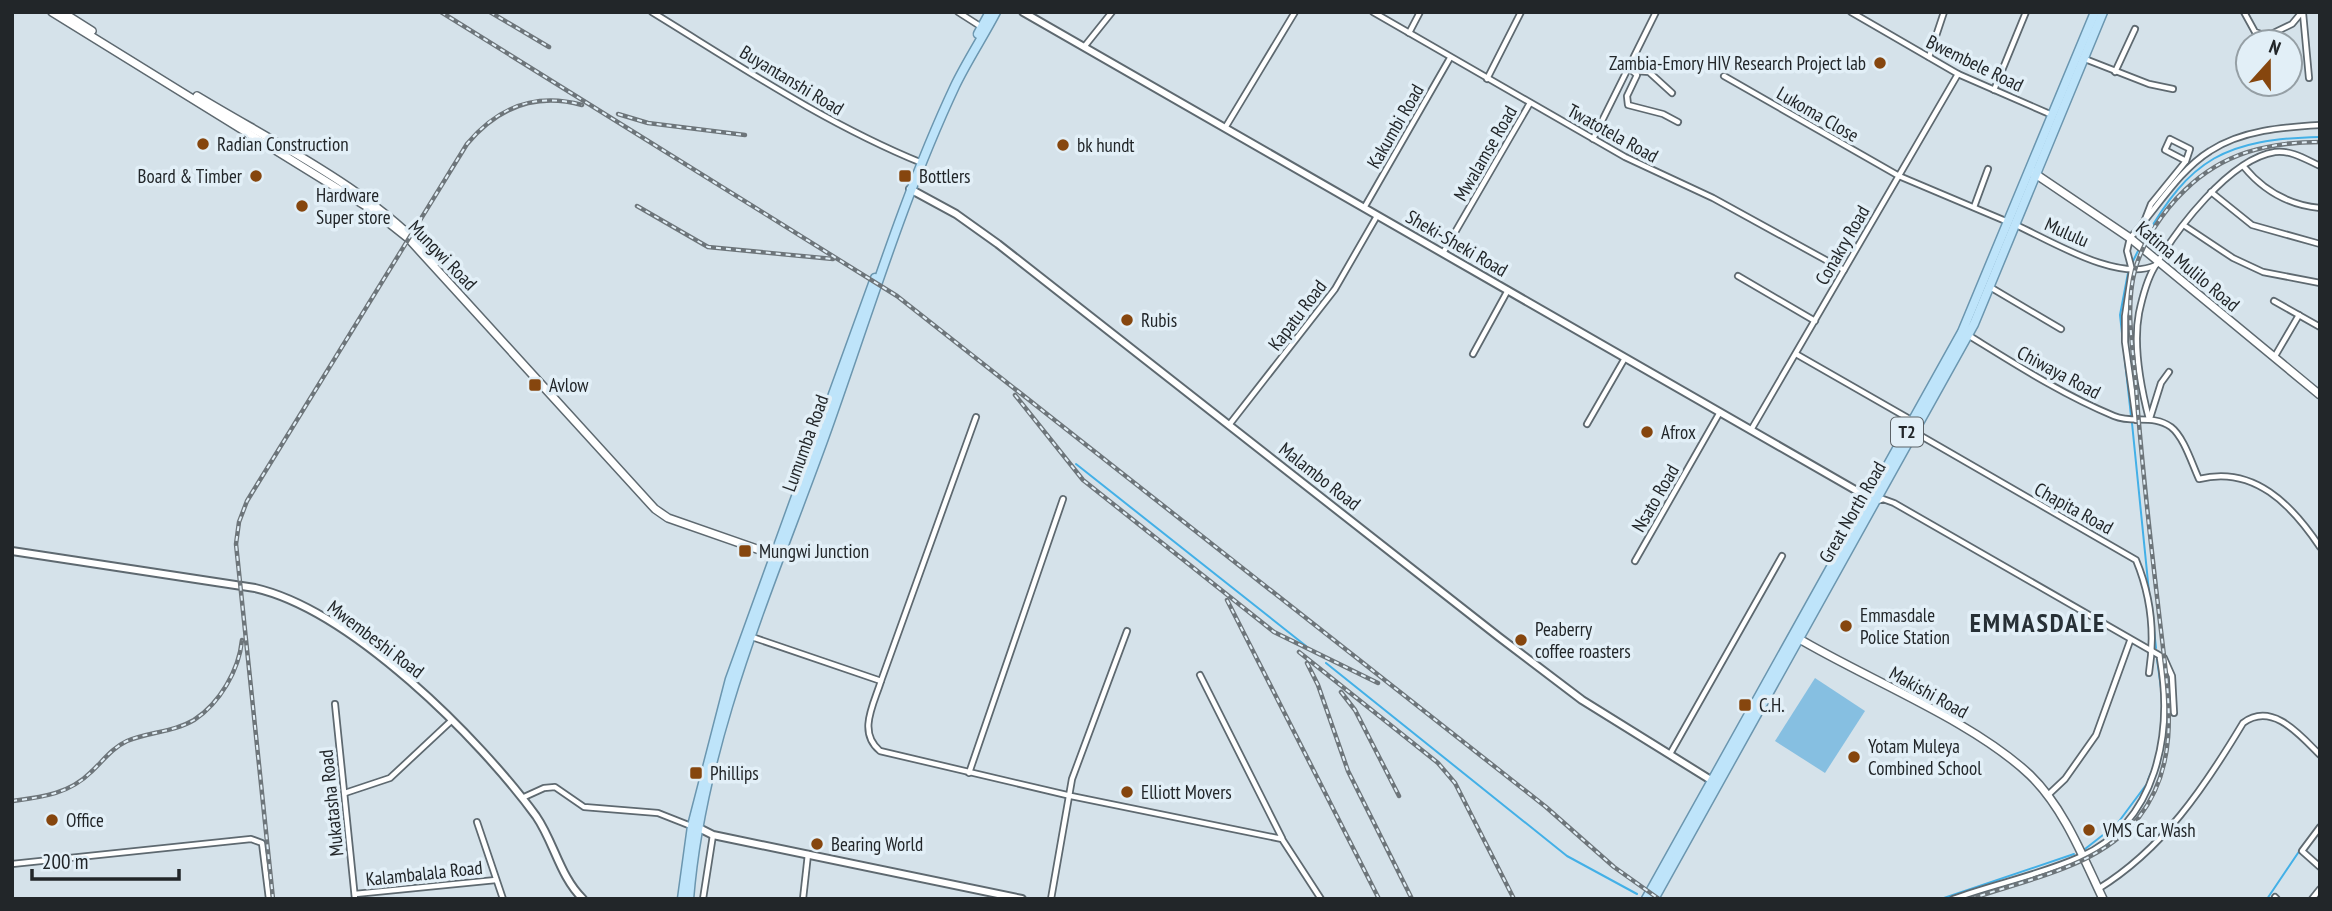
<svg xmlns="http://www.w3.org/2000/svg" width="2332" height="911" font-family="'PT Sans Narrow',sans-serif">
<style>
.green{fill:#86bfe1}
.lines{fill:none;stroke-linecap:round;stroke-linejoin:round}
.stream{stroke:#43b0e7;stroke-width:2}
.minor-casing{stroke:#5e6970;stroke-width:8}
.tertiary-casing{stroke:#5e6970;stroke-width:10}
.secondary-casing{stroke:#5e6970;stroke-width:10}
.primary-casing{stroke:#6b96af;stroke-width:11}
.minor{stroke:#fff;stroke-width:4.5}
.tertiary{stroke:#fff;stroke-width:6}
.secondary{stroke:#fff;stroke-width:7}
.primary{stroke:#bee4fa;stroke-width:8}
.rail-casing{stroke:#6d757a;stroke-width:4.5}
.rail{stroke:#e2eff7;stroke-width:2;stroke-dasharray:5;stroke-linecap:butt}
.poi-dot{fill:#86460e;stroke:#e2eff7;stroke-width:2.5}
.labels{text-anchor:middle;stroke-width:7;stroke-linejoin:round;paint-order:stroke}
.shield{fill:#e2eff7;stroke:#5c6267;stroke-width:2}
.shield-label{font-size:18px;font-weight:bold;fill:#222629}
.poi-label{font-size:19px;fill:#222629;stroke:#e2eff7;text-anchor:start}
.street-label{font-size:19px;fill:#222629;stroke:#e2eff7}
.district-label{font-size:26px;font-weight:bold;letter-spacing:2px;fill:#273036;stroke:#e2eff7}
</style>
<rect width="100%" height="100%" fill="#d5e2ea"/>
<!-- green -->
<polygon class="green" points="1815,678 1865,711 1825,773 1775,741"/>
<g class="lines">
<!-- stream -->
<g class="stream">
<path d="M2144 240C2190 158 2226 139 2320 137"/>
<polyline points="2133,261 2138,251"/>
<polyline points="2128,273 2120,315 2131,416"/>
<polyline points="2132,423 2150,602"/>
<polyline points="1076,464 1306,646"/>
<polyline points="2154,629 2156,648"/>
<polyline points="2157,659 2161,688"/>
<polyline points="1326,663 1567,856 1637,894"/>
<polyline points="2148,780 2154,766"/>
<polyline points="2316,829 2320,822"/>
<polyline points="2085,849 2117,824 2146,785"/>
<polyline points="1941,899 2074,854"/>
<polyline points="2267,899 2300,850"/>
</g>
<!-- minor casing -->
<g class="minor-casing">
<g id="minor">
<path d="M652 12C740 66 826 124 922 163"/>
<polyline points="958,12 983,28"/>
<polyline points="1373,12 1625,157 1713,198 1844,270"/>
<polyline points="1851,12 1958,74 2052,115"/>
<polyline points="2244,12 2255,32 2267,36 2292,24 2302,12"/>
<polyline points="2303,13 2309,78"/>
<polyline points="1409,33 1420,12"/>
<polyline points="1084,47 1112,12"/>
<polyline points="1929,57 1944,12"/>
<polyline points="2085,59 2149,84 2173,89"/>
<polyline points="1629,68 1637,75 1627,96 1628,105 1663,114 1678,122"/>
<polyline points="1636,71 1649,72 1672,93"/>
<polyline points="2115,72 2135,29"/>
<polyline points="1724,76 1899,176 2008,222"/>
<polyline points="1487,79 1521,12"/>
<polyline points="1994,90 2026,12"/>
<polyline points="1225,128 1295,12"/>
<polyline points="1593,139 1656,12"/>
<polygon points="2170,139 2190,149 2186,161 2165,150"/>
<path d="M2244 167C2264 191 2288 205 2320 208"/>
<polyline points="2211,192 2252,225 2320,244"/>
<polyline points="1974,207 1988,169"/>
<polyline points="1364,208 1450,58"/>
<polyline points="2144,222 2151,204 2186,161"/>
<path d="M2016 225C2051 241 2119 283 2156 265"/>
<polyline points="2185,226 2233,258 2263,272 2320,283"/>
<polyline points="1443,253 1530,103"/>
<polyline points="1738,276 1815,321"/>
<polyline points="1990,287 2061,329"/>
<polyline points="2274,301 2320,327"/>
<path d="M1968 335C2015 364 2063 395 2114 416 2133 424 2153 414 2171 427 2184 437 2192 464 2199 479 2254 465 2292 505 2320 547"/>
<polyline points="1473,354 1508,290"/>
<polyline points="1796,354 1913,421"/>
<polyline points="2275,356 2299,315"/>
<polyline points="2150,418 2161,383 2169,372"/>
<path d="M2149 419C2141 388 2133 345 2139 313 2142 299 2147 280 2154 268 2176 230 2229 159 2275 152 2291 150 2305 159 2320 166"/>
<path d="M2136 420 2125 342V316L2132 270 2127 251 2130 238C2156 210 2178 171 2210 151 2242 130 2284 127 2320 125"/>
<polyline points="1587,424 1625,358"/>
<polyline points="1229,425 1335,289 1377,216"/>
<polyline points="1751,430 1958,74"/>
<path d="M1916 433 2136 560C2151 596 2155 635 2149 673"/>
<polyline points="1877,501 1883,499 1894,503 2164,658 2172,676 2174,713"/>
<polyline points="1635,561 1720,412"/>
<polyline points="752,637 881,681 976,417"/>
<polyline points="1200,675 1282,838"/>
<path d="M881 681C874 704 857 732 880 751L1071 796 1282 839 1321 899"/>
<polyline points="335,704 355,899"/>
<polyline points="1670,754 1782,556"/>
<polyline points="969,773 1063,499"/>
<polyline points="345,793 390,778 451,721"/>
<polyline points="2048,795 2065,779 2096,735 2130,641"/>
<polyline points="522,798 544,788 555,787 584,807 658,813 691,826"/>
<polyline points="477,822 503,899"/>
<polyline points="2320,827 2302,851 2320,867"/>
<polyline points="12,864 251,839 262,843 269,899"/>
<path d="M2098 889C2163 849 2204 788 2243 723 2272 701 2300 735 2320 755"/>
<polyline points="355,894 496,880"/>
<polyline points="2275,897 2277,899"/>
<polyline points="703,899 713,835"/>
<polyline points="803,899 808,854"/>
<polyline points="1051,899 1072,779 1127,631"/>
<path d="M1953 899C1994 884 2040 875 2080 857 2158 822 2173 732 2160 658"/>
<polyline points="2312,899 2320,889"/>
</g>
</g>
<!-- tertiary casing -->
<g class="tertiary-casing">
<g id="tertiary">
<polyline points="1023,12 1871,499"/>
<polyline points="910,189 956,214 998,244 1499,637 1582,700 1714,782"/>
<path d="M12 551 255 588C351 610 479 738 536 816 554 842 560 877 583 899"/>
<polyline points="697,827 713,835 1022,899"/>
</g>
</g>
<!-- secondary casing -->
<g class="secondary-casing">
<g id="secondary">
<polyline points="52,12 374,211 408,238 655,509 668,518 777,556"/>
<polyline points="62,12 92,31"/>
<path d="M197 96C280 146 371 189 436 262"/>
<polyline points="2031,171 2130,238 2320,395"/>
<path d="M1796 637C1866 679 1972 720 2030 775 2064 808 2083 857 2103 899"/>
</g>
</g>
<!-- primary casing -->
<g class="primary-casing">
<g id="primary">
<polyline points="978,34 990,12"/>
<polyline points="682,899 692,826 730,679 875,278"/>
<path d="M689 899C702 739 770 587 824 438 866 321 902 199 955 86 967 61 983 37 996 12"/>
<polyline points="1646,899 1962,332 2095,12"/>
<polyline points="1654,899 1974,324 2103,12"/>
</g>
</g>
<!-- minor -->
<use href="#minor" class="minor"/>
<!-- tertiary -->
<use href="#tertiary" class="tertiary"/>
<!-- secondary -->
<use href="#secondary" class="secondary"/>
<!-- primary -->
<use href="#primary" class="primary"/>
<!-- rail casing -->
<g class="rail-casing">
<g id="rail">
<polyline points="441,12 897,296 1546,807 1614,867 1659,899"/>
<polyline points="490,12 549,47"/>
<polyline points="618,114 648,123 745,135"/>
<polyline points="637,206 708,247 833,259"/>
<polyline points="1015,395 1083,480 1274,632 1378,683"/>
<polyline points="1227,600 1379,899"/>
<polyline points="1299,652 1438,763 1455,783 1514,899"/>
<polyline points="1307,663 1318,685 1348,771 1412,899"/>
<polyline points="1341,692 1355,710 1399,796"/>
<path d="M12 801C42 797 69 794 91 772 103 761 112 748 127 741 148 732 174 732 194 720 220 703 239 670 242 640"/>
<path d="M273 899 236 544 239 522 247 501 467 144C498 107 535 92 582 105"/>
<path d="M1971 899C2027 879 2100 867 2139 817 2180 764 2169 700 2162 639 2152 555 2142 471 2136 386 2133 348 2125 308 2135 270 2143 241 2163 211 2185 190 2223 153 2268 142 2320 142"/>
</g>
</g>
<!-- rail -->
<use href="#rail" class="rail"/>
</g>
<!-- markers -->
<g class="poi-dot">
<circle cx="1880" cy="63" r="7"/>
<circle cx="203" cy="144" r="7"/>
<circle cx="1063" cy="145" r="7"/>
<circle cx="256" cy="176" r="7"/>
<rect x="898" y="169" width="14" height="14" rx="3.5"/>
<circle cx="302" cy="206" r="7"/>
<circle cx="1127" cy="320" r="7"/>
<rect x="528" y="378" width="14" height="14" rx="3.5"/>
<circle cx="1647" cy="432" r="7"/>
<rect x="738" y="544" width="14" height="14" rx="3.5"/>
<circle cx="1846" cy="626" r="7"/>
<circle cx="1521" cy="640" r="7"/>
<rect x="1738" y="698" width="14" height="14" rx="3.5"/>
<circle cx="1854" cy="757" r="7"/>
<rect x="689" y="766" width="14" height="14" rx="3.5"/>
<circle cx="1127" cy="792" r="7"/>
<circle cx="52" cy="820" r="7"/>
<circle cx="2089" cy="830" r="7"/>
<circle cx="817" cy="844" r="7"/>
</g>
<g class="labels">
<!-- shield labels -->
<rect class="shield" x="1891" y="417.5" width="32" height="29" rx="5"/>
<g class="shield-label">
<text x="1907" y="438">T2</text>
</g>
<!-- poi labels -->
<g class="poi-label">
<text x="1866" y="70" text-anchor="end">Zambia-Emory HIV Research Project lab</text>
<text x="217" y="151">Radian Construction</text>
<text x="1077" y="152">bk hundt</text>
<text x="242" y="183" text-anchor="end">Board &amp; Timber</text>
<text x="919" y="183">Bottlers</text>
<text x="316" y="202">Hardware<tspan x="316" dy="22">Super store</tspan></text>
<text x="1141" y="327">Rubis</text>
<text x="549" y="392">Avlow</text>
<text x="1661" y="439">Afrox</text>
<text x="759" y="558">Mungwi Junction</text>
<text x="1860" y="622">Emmasdale<tspan x="1860" dy="22">Police Station</tspan></text>
<text x="1535" y="636">Peaberry<tspan x="1535" dy="22">coffee roasters</tspan></text>
<text x="1759" y="712">C.H.</text>
<text x="1868" y="753">Yotam Muleya<tspan x="1868" dy="22">Combined School</tspan></text>
<text x="710" y="780">Phillips</text>
<text x="1141" y="799">Elliott Movers</text>
<text x="66" y="827">Office</text>
<text x="2103" y="837">VMS Car Wash</text>
<text x="831" y="851">Bearing World</text>
</g>
<!-- street labels -->
<g class="street-label">
<text transform="translate(1975 63) rotate(26)" y="7">Bwembele Road</text>
<text transform="translate(792 80) rotate(31)" y="7">Buyantanshi Road</text>
<text transform="translate(1818 114) rotate(30)" y="7">Lukoma Close</text>
<text transform="translate(1395 126) rotate(-60)" y="7">Kakumbi Road</text>
<text transform="translate(1613 133) rotate(29)" y="7">Twatotela Road</text>
<text transform="translate(1485 153) rotate(-60)" y="7">Mwalamse Road</text>
<text transform="translate(2067 232) rotate(24)" y="7">Mululu</text>
<text transform="translate(1457 243) rotate(30)" y="7">Sheki-Sheki Road</text>
<text transform="translate(1842 245) rotate(-60)" y="7">Conakry Road</text>
<text transform="translate(443 255) rotate(46)" y="7">Mungwi Road</text>
<text transform="translate(2188 266) rotate(40)" y="7">Katima Mulilo Road</text>
<text transform="translate(1297 315) rotate(-53)" y="7">Kapatu Road</text>
<text transform="translate(2059 372) rotate(28)" y="7">Chiwaya Road</text>
<text transform="translate(805 443) rotate(-70)" y="7">Lumumba Road</text>
<text transform="translate(1320 476) rotate(38)" y="7">Malambo Road</text>
<text transform="translate(1655 498) rotate(-60)" y="7">Nsato Road</text>
<text transform="translate(2074 508) rotate(29)" y="7">Chapita Road</text>
<text transform="translate(1852 512) rotate(-60)" y="7">Great North Road</text>
<text transform="translate(376 639) rotate(37)" y="7">Mwembeshi Road</text>
<text transform="translate(1929 692) rotate(29)" y="7">Makishi Road</text>
<text transform="translate(331 803) rotate(-96)" y="7">Mukatasha Road</text>
<text transform="translate(424 873) rotate(-6)" y="7">Kalambalala Road</text>
</g>
<!-- district labels -->
<g class="district-label">
<text x="2038" y="632">EMMASDALE</text>
</g>
</g>
<!-- border -->
<rect width="2332" height="911" fill="none" stroke="#222629" stroke-width="28"/>
<!-- north arrow -->
<g transform="translate(2269 63) rotate(21)"><circle r="33" fill="#e2eff7" stroke="#959fa5" stroke-width="2"/>
<path d="M0-5L12 26L0 18L-12 26Z" fill="#86460e"/>
<text y="-10" font-size="19" font-weight="bold" text-anchor="middle" fill="#222629">N</text>
</g>
<!-- scale -->
<path d="M32 869v10h147v-10" fill="none" stroke="#222629" stroke-width="3.5"/>
<text x="42" y="869" font-size="21" fill="#222629" stroke="#e2eff7" stroke-width="5" paint-order="stroke">200 m</text>
</svg>
